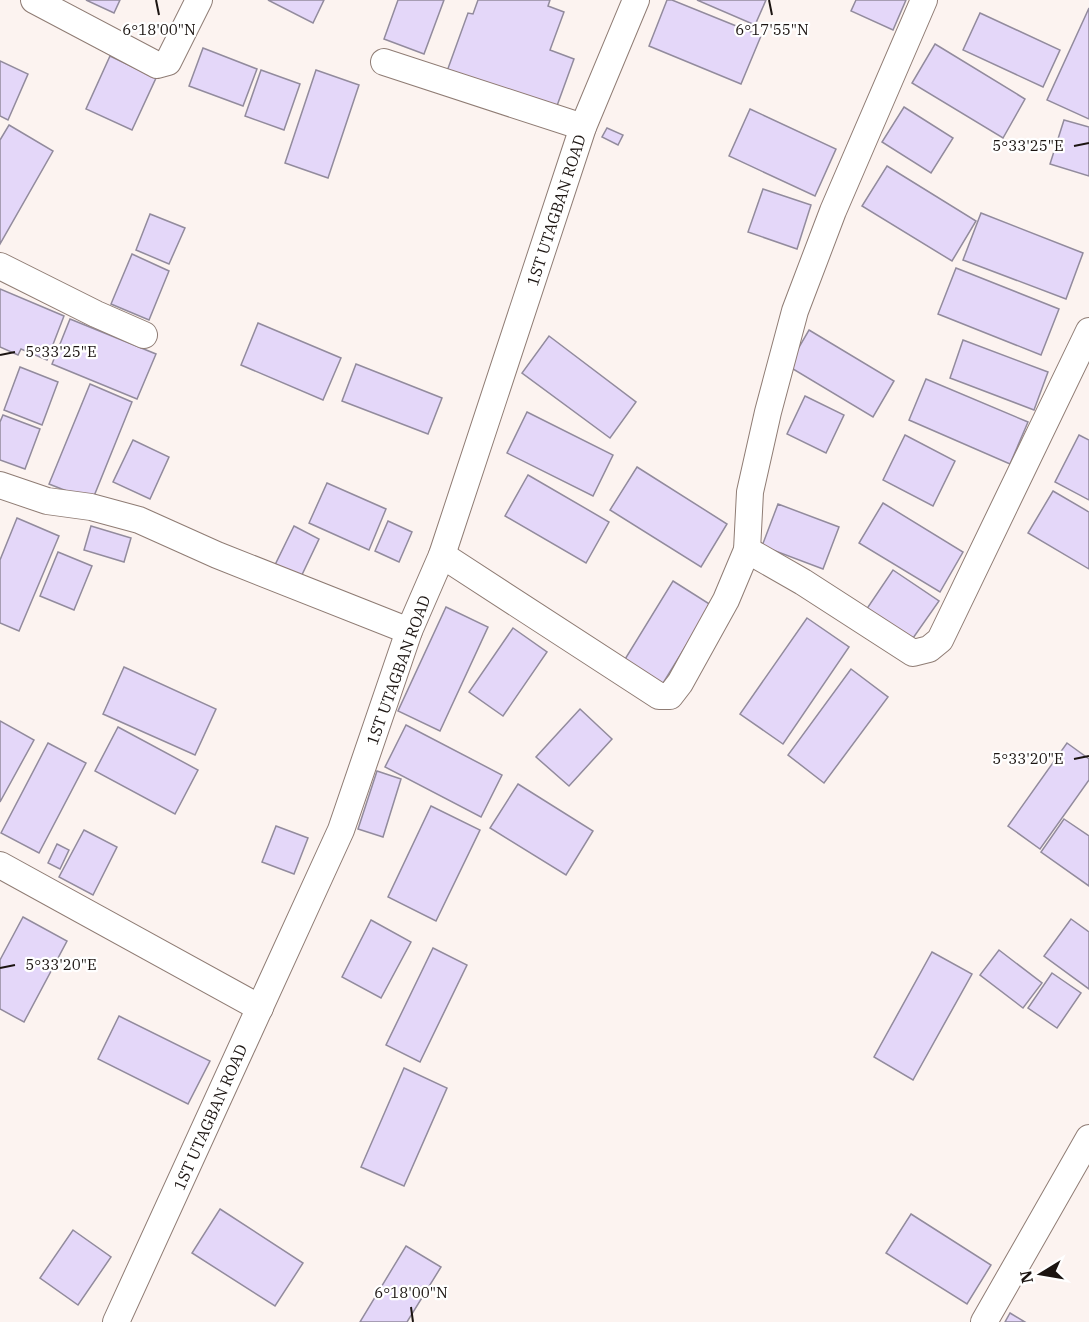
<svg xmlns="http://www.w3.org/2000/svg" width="1089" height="1322" font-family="'IBM Plex Serif',serif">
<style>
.building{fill:#e4d7f9;stroke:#928b9d;stroke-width:1.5}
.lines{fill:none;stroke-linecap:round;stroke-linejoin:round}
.street-casing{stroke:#8f7c74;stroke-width:28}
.street{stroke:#fff;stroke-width:26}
.ticks{fill:none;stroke:#1b1411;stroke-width:2}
.labels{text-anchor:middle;stroke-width:4.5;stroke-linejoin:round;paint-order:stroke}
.street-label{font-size:16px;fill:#1b1411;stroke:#fff}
.ticks-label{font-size:15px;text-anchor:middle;fill:#1b1411;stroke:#fff;stroke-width:4.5;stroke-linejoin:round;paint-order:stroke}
</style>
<rect width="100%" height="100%" fill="#fcf3f0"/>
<!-- building -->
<g class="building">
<polygon points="86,0 120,0 114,13"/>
<polygon points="268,0 324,0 313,23"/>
<polygon points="398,0 444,0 424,54 384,39"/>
<polygon points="478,0 550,0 548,6 564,12 550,50 574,59 554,114 446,74 468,13 473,14"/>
<polygon points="667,0 672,0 761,36 741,84 649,46"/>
<polygon points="697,0 766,0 755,25"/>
<polygon points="856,0 906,0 893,30 851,11"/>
<polygon points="1089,8 1089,119 1047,100"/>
<polygon points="980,13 1060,50 1043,87 963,50"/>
<polygon points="935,44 1025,99 1003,138 912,83"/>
<polygon points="203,48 257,69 243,106 189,86"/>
<polygon points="110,56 156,78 132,130 86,109"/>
<polygon points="0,61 28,74 8,120 0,116"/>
<polygon points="261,70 300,84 284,130 245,116"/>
<polygon points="316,70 359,85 328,178 285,163"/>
<polygon points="904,107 953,138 931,173 882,142"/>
<polygon points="750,109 836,149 815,196 729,156"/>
<polygon points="1064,120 1089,127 1089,176 1050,164"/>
<polygon points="9,125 53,151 0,244 0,140"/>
<polygon points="607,128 623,135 618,145 602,137"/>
<polygon points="887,166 976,221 952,261 862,206"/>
<polygon points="763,189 811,205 797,249 748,232"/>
<polygon points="981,213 1083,253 1066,299 963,260"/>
<polygon points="150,214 185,228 169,264 136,250"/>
<polygon points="132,254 169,271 149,320 111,304"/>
<polygon points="956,268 1059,309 1041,355 938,314"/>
<polygon points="0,289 64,316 47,360 21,349 18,355 0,347"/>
<polygon points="70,319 156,354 137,399 52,364"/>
<polygon points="258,323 341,358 323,400 241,365"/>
<polygon points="809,330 894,381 873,417 788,366"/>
<polygon points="549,336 636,402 610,438 522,373"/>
<polygon points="963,340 1048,372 1034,410 950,378"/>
<polygon points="356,364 442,398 428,434 342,401"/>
<polygon points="20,367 58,382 42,425 4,410"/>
<polygon points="926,379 1028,422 1010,464 909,420"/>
<polygon points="90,384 132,402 92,501 49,484"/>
<polygon points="805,396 844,415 826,453 787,434"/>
<polygon points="527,412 613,455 593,496 507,453"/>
<polygon points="3,415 40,429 25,469 0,460 0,422"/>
<polygon points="905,435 955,461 933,506 883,480"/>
<polygon points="1079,435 1089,440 1089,500 1055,482"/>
<polygon points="133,440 169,457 150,499 113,482"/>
<polygon points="637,467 727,524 701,567 610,510"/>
<polygon points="528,475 609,522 586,563 505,516"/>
<polygon points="327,483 386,509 369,550 309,523"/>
<polygon points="1053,491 1089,512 1089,569 1028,533"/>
<polygon points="883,503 963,552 940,592 859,543"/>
<polygon points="778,504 839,527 823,569 762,546"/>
<polygon points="17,518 59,536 19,631 0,623 0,560"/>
<polygon points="388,521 412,532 399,562 375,551"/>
<polygon points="91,526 131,538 124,562 84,550"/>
<polygon points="294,526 319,539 299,581 273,569"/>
<polygon points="58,552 92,566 74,610 40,596"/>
<polygon points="893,570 939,601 911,641 866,610"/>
<polygon points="673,581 711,605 657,693 619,669"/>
<polygon points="446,607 488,627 440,731 398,711"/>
<polygon points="807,618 849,647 783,744 740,714"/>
<polygon points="513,628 547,652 503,716 469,692"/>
<polygon points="124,667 216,709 195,755 103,714"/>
<polygon points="851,669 888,697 824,783 788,755"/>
<polygon points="580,709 612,739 569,786 536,757"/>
<polygon points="0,721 34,740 0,802"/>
<polygon points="406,725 502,775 481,817 385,767"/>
<polygon points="118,727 198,770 175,814 95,771"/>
<polygon points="48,743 86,763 39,853 1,833"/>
<polygon points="1067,743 1089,759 1089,780 1040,849 1008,826"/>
<polygon points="377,771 401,779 383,837 358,829"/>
<polygon points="518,784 593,831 566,875 490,828"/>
<polygon points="431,806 480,830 436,921 388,897"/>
<polygon points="1064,819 1089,836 1089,886 1041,852"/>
<polygon points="276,826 308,838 294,874 262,862"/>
<polygon points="84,830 117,847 93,895 59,877"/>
<polygon points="57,844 69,850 60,869 48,863"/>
<polygon points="23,917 67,941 24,1022 0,1009 0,960"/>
<polygon points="1071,919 1089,932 1089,989 1044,956"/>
<polygon points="371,920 411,942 381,998 342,977"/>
<polygon points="433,948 467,965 420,1062 386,1045"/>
<polygon points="999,950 1042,983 1023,1008 980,975"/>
<polygon points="932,952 972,974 913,1080 874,1057"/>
<polygon points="1052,973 1081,993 1057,1028 1028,1008"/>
<polygon points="119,1016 210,1061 188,1104 98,1059"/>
<polygon points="404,1068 447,1088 404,1186 361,1167"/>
<polygon points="220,1209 303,1263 275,1306 192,1253"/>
<polygon points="911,1214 991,1265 967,1304 886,1253"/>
<polygon points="73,1230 111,1257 78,1305 40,1278"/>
<polygon points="406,1246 441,1267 407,1322 360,1322"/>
<polygon points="1010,1313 1025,1322 1005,1322"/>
</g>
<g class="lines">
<!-- street casing -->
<g class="street-casing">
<g id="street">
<polyline points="34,0 157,65 168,62 199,0"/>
<polyline points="384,62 583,127"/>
<polyline points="0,266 96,314 144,335"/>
<polyline points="0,485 47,501 91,507 139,520 217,555 409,631"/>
<polyline points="747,550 803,582 913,653 929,649 940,640 1089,331"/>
<polyline points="442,555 659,696 670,696 680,683 726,600 747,550 750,492 768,412 795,311 833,211 924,0"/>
<polyline points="0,865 260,1008"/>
<polyline points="116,1322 341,830 409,631 442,555 583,127 636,0"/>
<polyline points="984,1322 1089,1138"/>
</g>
</g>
<!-- street -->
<use href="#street" class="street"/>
</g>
<!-- ticks -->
<path class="ticks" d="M156 0 159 15M769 0 772 15M1074 146 1089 143M0 355 15 352M1074 759 1089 756M0 968 15 965M411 1307 413 1322"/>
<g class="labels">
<!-- street labels -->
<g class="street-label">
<text transform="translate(556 210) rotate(-72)" y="6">1ST UTAGBAN ROAD</text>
<text transform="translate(398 670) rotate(-70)" y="6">1ST UTAGBAN ROAD</text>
<text transform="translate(210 1117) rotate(-66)" y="6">1ST UTAGBAN ROAD</text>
</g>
</g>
<g class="ticks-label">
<text x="159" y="35">6°18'00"N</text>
<text x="772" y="35">6°17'55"N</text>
<text x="1028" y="151">5°33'25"E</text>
<text x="61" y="357">5°33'25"E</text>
<text x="1028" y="764">5°33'20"E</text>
<text x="61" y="970">5°33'20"E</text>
<text x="411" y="1298">6°18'00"N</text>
</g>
<!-- north arrow -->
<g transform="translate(1041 1274) rotate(259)" stroke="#ffffff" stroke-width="4.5" paint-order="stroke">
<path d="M0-4.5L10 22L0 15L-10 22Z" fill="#1b1411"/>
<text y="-9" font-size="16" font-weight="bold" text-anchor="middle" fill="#1b1411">N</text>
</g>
</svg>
